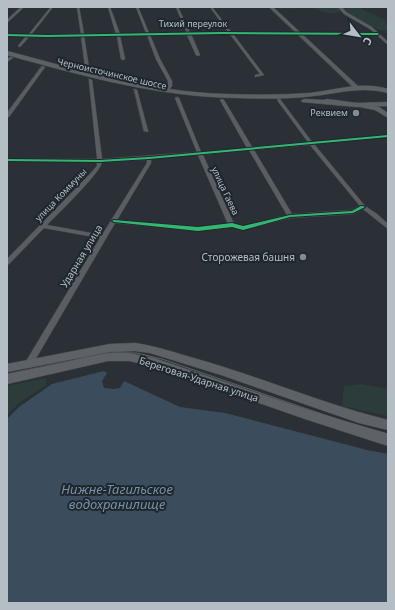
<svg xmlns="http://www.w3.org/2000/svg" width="395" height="610" font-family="'Noto Sans',sans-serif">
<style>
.green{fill:#2b3c3b}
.water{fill:#3b4d5c}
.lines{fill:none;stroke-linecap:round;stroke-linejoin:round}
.minor-casing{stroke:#484c50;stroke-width:1}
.tertiary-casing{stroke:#484c50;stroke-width:1}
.secondary-casing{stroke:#484c50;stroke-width:1}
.primary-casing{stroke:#474d52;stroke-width:1}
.minor{fill:#5a5e63;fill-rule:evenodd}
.tertiary{fill:#5a5e63;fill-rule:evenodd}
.secondary{fill:#5e6267;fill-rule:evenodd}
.primary{fill:#5c6164;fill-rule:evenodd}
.tram{stroke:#5e6266;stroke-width:1}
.cycleway-casing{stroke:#1e272e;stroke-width:2}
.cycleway{fill:#33b770;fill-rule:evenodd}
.poi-dot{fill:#848c93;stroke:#1e272e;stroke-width:1.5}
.labels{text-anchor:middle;stroke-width:4;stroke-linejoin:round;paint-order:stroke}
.far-street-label{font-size:9px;fill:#b5bdc5;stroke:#1e272e}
.far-poi-label{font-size:9px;fill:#b5bdc5;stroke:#1e272e;text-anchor:end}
.street-label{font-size:10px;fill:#b5bdc5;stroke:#1e272e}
.poi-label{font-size:10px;fill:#b5bdc5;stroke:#1e272e;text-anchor:end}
.near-water-label{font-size:13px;font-style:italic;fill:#7991a5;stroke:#1e272e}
</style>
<rect width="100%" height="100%" fill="#2a3035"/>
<!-- green -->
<g class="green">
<polygon points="277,7 338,7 340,12 330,14 313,8 279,9"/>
<polygon points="343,7 364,7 361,9 386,20 385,23 388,23 388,31 379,30 346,12"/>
<polygon points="46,378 46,385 19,403 7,415 7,386"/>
<polygon points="361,384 388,389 388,416 342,406 344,386"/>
</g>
<!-- water -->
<polygon class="water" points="104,371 107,373 102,381 104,388 114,389 120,388 124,381 180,407 225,413 367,450 388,454 388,603 7,603 7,419 19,407 52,384"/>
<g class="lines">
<!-- minor casing -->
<g class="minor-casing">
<g id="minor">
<polygon points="21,7 24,7 7,23 7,20"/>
<polygon points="51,7 53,7 31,35 81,34 77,7 79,7 84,34 116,34 108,7 110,7 120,34 146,33 136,7 138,7 149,33 187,33 176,7 178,7 190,33 228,32 210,7 212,7 231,32 378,33 380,34 378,35 233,34 264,75 255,77 255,75 260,74 230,34 191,34 200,55 198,56 196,55 187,35 150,35 160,59 172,81 172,86 167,92 165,91 168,86 168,81 156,59 147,35 120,36 125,59 123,60 121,59 117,36 84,36 90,74 88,75 86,74 81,36 29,37 20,47 18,46 26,36 7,36 7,34 28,35"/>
<polygon points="10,57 13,58 7,62 7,59"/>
<polygon points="42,66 45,67 9,117 7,117 7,113"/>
<path d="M89 79 92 80 102 159 197 152 175 98 177 97 179 98 201 152 247 148 220 100 222 99 224 100 252 147 308 142 277 100 279 99H280L312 142 388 135V137L314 144 365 206 377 214 388 224V229L363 209 353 214 290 218 243 230 232 227 198 231 115 223 31 367 28 368 25 367 24 365 25 363 100 238 44 228 9 264 7 265V259L90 174 97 166V162L7 161V159H97ZM310 145 360 206 352 210 292 214 254 150ZM249 150 287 215 243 226 234 224 203 155ZM198 155 228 224 198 227 117 220 151 163V159ZM147 160V163L102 235 47 225C57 214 100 174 102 162Z"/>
<polygon points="134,89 137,90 148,131 148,132 144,131"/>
</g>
</g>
<!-- tertiary casing -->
<g class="tertiary-casing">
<g id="tertiary">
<polygon points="269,7 273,7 359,87 359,89 355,89"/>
<polygon points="338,7 342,7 346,12 372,27 388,42 388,45 370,29 344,14"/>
</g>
</g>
<!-- secondary casing -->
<g class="secondary-casing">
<g id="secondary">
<polygon points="357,103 379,107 388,113 388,118 375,110 355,106 354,105"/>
<path d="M135 343C156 346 176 353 197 359 261 377 323 404 388 420V430L359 423 221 375 150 353 135 351 110 352 7 372V364L110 344Z"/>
<polygon points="108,353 129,353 154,358 305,409 388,434 388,446 305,419 153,366 129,361 108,361 7,384 7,374"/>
</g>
</g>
<!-- primary casing -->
<g class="primary-casing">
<g id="primary">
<path d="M7 51C79 70 150 92 225 94 253 95 282 95 310 93 337 90 361 81 388 89V93C360 86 341 93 313 96 289 99 263 99 238 98 158 97 83 76 7 55Z"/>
<polygon points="304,99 324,100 327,99 357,103 388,102 388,106 357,107 302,102 301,101"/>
</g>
</g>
<!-- minor -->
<use href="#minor" class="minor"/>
<!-- tertiary -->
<use href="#tertiary" class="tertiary"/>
<!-- secondary -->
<use href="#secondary" class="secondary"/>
<!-- primary -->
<use href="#primary" class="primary"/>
<!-- tram -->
<polyline class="tram" points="7,375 38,370 84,358 113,353 137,353 162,359 345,422 388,434"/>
<!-- cycleway casing -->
<g class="cycleway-casing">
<g id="cycleway">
<polygon points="221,32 378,33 379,34 378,35 221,34 47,37 7,36 7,34 47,35"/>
<polygon points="388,135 388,137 149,159 100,162 7,161 7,159 100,160 149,157"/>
<polygon points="361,206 363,206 365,207 353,213 290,217 243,230 232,227 198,231 114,222 112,221 114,220 198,227 232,223 243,226 290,215 352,211"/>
</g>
</g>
<!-- cycleway -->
<use href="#cycleway" class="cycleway"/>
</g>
<!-- markers -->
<g class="poi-dot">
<circle cx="356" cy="113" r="4"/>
<circle cx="303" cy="257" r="4"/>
</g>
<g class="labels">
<!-- far-street labels -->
<g class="far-street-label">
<text x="193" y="27">Тихий переулок</text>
<text transform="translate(112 74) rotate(13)" y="3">Черноисточинское шоссе</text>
<text transform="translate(225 191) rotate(65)" y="3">улица Гаева</text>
<text transform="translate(61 195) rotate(-46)" y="3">улица Коммуны</text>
</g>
<!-- far-poi labels -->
<g class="far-poi-label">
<text x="348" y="116">Реквием</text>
</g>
<!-- street labels -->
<g class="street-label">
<text transform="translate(81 256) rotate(-59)" y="4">Ударная улица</text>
<text transform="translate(199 379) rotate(18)" y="4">Береговая-Ударная улица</text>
</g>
<!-- poi labels -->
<g class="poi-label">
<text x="295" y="261">Сторожевая башня</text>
</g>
<!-- near-water labels -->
<g class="near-water-label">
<text x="117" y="494">Нижне-Тагильское<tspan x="117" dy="15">водохранилище</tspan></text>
</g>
</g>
<!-- border -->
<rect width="395" height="610" fill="none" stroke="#b5bdc5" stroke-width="16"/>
<!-- north arrow -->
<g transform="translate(359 36) rotate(121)" stroke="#1e272e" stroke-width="3" paint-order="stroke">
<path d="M0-3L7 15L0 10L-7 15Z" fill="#b5bdc5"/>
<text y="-6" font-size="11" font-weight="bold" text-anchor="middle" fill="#b5bdc5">С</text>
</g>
</svg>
